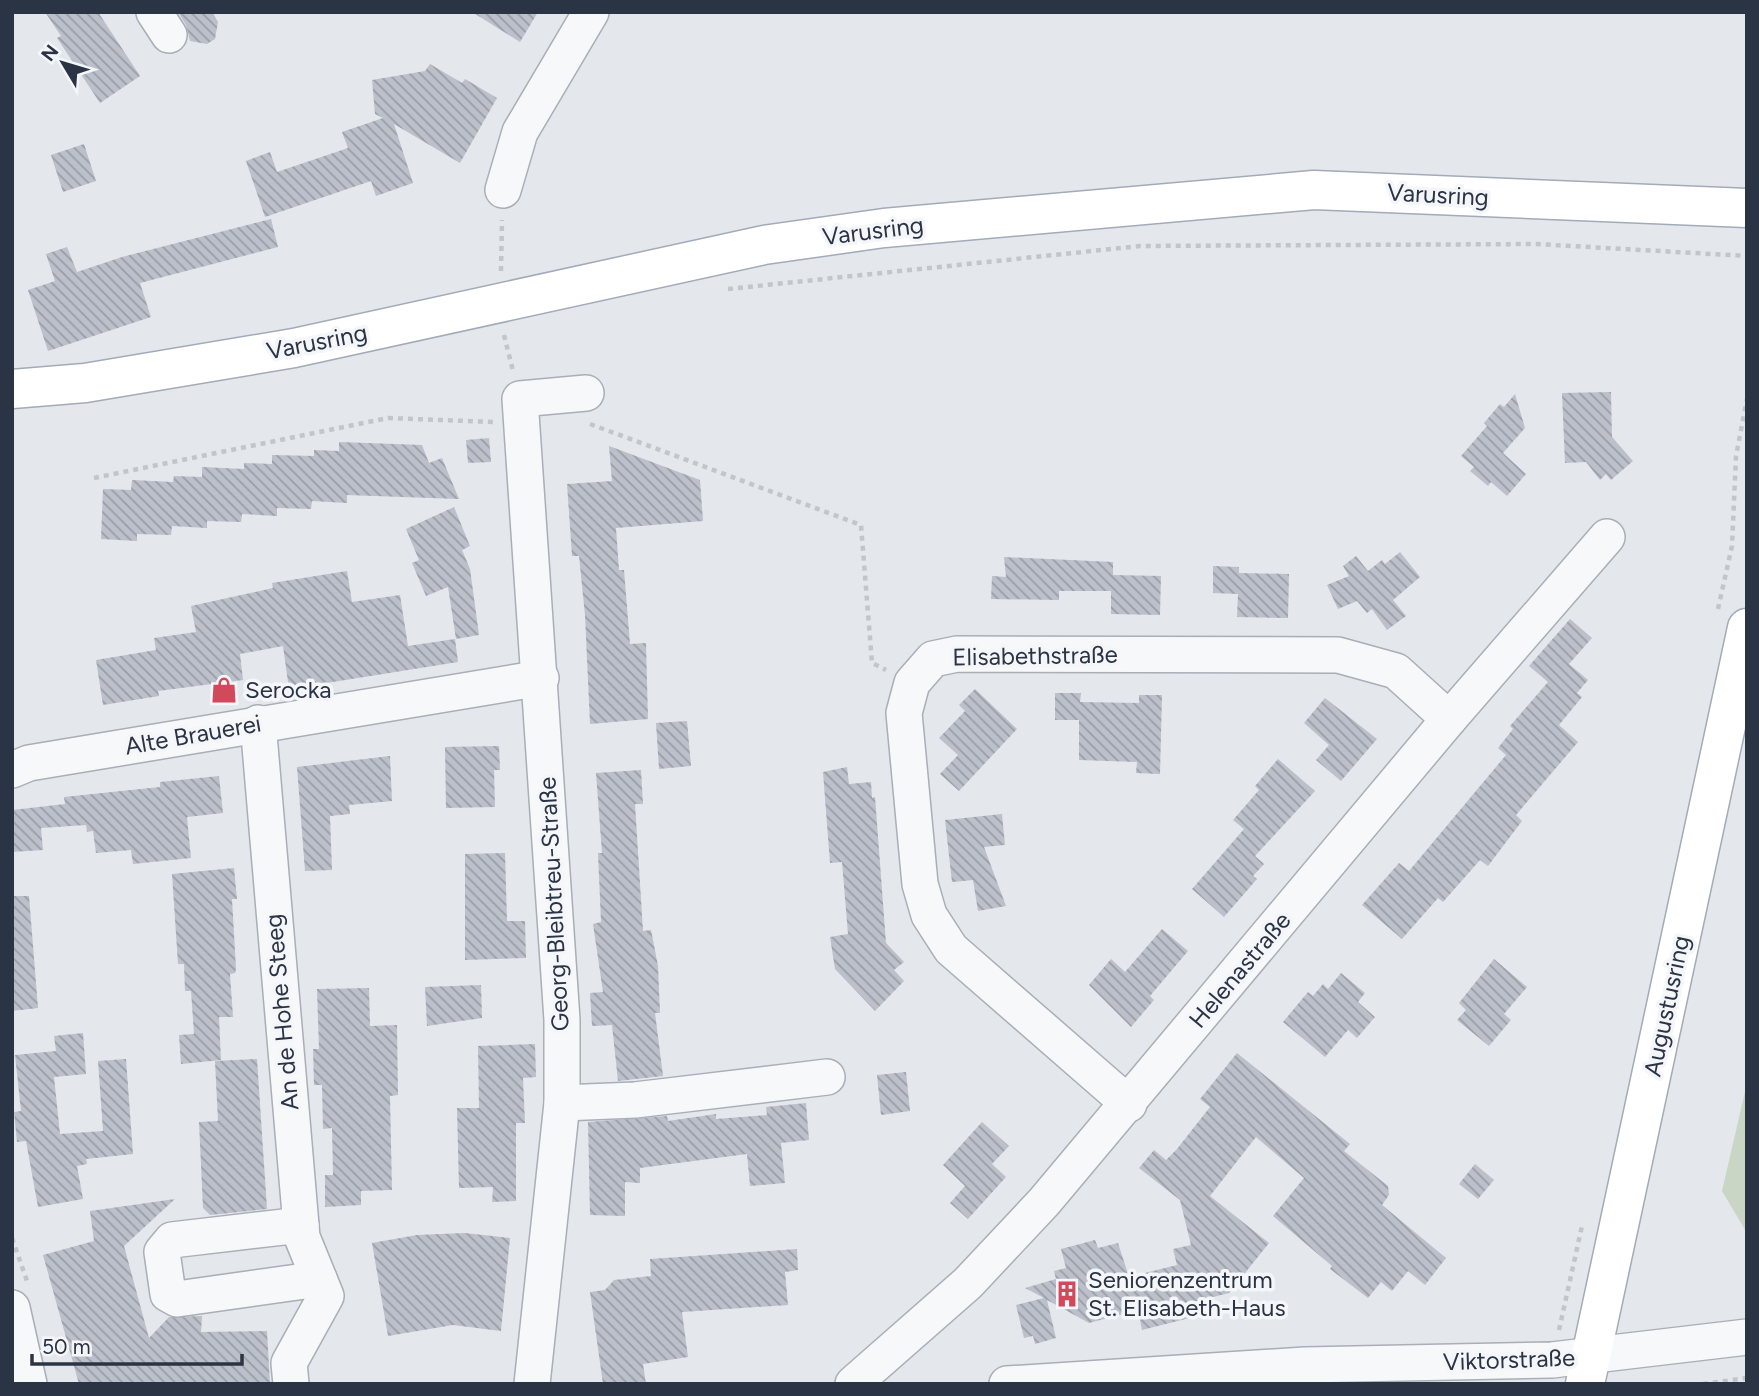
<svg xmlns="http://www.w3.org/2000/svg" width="1759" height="1396" font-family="Figtree,sans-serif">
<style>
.green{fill:#c9d6c5}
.building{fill:url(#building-back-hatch)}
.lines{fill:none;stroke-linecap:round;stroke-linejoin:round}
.minor-casing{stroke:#a9aeb7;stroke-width:38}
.major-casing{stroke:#a3abb8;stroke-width:41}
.path{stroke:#c2c5cb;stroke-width:4.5;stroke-dasharray:5 5;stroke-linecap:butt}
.minor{stroke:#f7f8fa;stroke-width:35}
.major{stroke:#fff;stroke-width:38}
.labels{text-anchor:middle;stroke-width:7;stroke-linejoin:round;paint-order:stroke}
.street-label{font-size:24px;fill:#2b3445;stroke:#f4f6f9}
.poi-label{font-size:24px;fill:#2b3445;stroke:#f4f6f9;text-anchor:start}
</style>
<defs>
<pattern id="building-back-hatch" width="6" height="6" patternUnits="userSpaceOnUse" patternTransform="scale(1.75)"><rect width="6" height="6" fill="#bbc0ca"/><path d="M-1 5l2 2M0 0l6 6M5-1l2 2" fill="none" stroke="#989da6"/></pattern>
</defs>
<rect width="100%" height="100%" fill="#e4e7ec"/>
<!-- green -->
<polygon class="green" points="1747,1083 1747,1233 1722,1191"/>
<!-- building -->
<g class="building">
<polygon points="45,12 98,12 140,76 100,103 57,38 61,36"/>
<polygon points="178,12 212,12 218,22 215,39 207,44 190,41 186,25"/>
<polygon points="472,12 538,12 520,42"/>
<polygon points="430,64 462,83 465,79 497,98 460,163 394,124 413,183 376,196 371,181 265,217 246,161 270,152 277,172 348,148 342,132 383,118 375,114 372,80 425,71"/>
<polygon points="84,144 96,181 63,192 51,155"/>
<polygon points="271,219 278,247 140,283 151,317 48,351 28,290 55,281 46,254 67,247 77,272 122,257"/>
<polygon points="1611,392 1612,437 1633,461 1611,480 1606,474 1600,480 1586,462 1565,463 1562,393"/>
<polygon points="1515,394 1525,428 1503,453 1526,474 1507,496 1491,482 1488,486 1470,471 1474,467 1461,456 1487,426 1484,423 1500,404 1504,407"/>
<polygon points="489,438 491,462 468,463 466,440"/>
<polygon points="339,442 422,445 429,463 442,458 459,499 347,495 347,503 312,501 311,509 277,508 277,516 242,514 241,522 207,521 207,528 172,526 171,535 137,534 137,541 101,539 103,489 131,490 132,480 173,482 174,476 202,477 202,467 244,469 244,463 272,464 272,455 314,456 314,450 339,451"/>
<polygon points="609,446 700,480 703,521 616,528 619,570 624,570 630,644 646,643 648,719 590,724 585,615 579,556 572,556 567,484 612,481"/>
<polygon points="454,507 470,546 462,550 470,569 479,635 456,639 448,587 426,596 412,563 419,560 406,529"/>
<polygon points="1400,552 1420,577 1393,600 1406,616 1387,630 1372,609 1367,613 1357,601 1338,609 1327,585 1349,576 1343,566 1356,556 1368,571 1382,560 1385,564"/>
<polygon points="1004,557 1113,562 1113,575 1161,576 1160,615 1111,614 1111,591 1059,591 1059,600 991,599 992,576 1006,577"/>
<polygon points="1213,566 1239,567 1239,573 1289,574 1288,618 1237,617 1238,594 1213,593"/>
<polygon points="347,571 352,602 400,595 408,646 455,639 458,662 289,689 283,646 240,654 243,680 158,691 159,696 103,705 96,660 156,650 154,638 196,632 191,606 273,588 272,583"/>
<polygon points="1570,619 1592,638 1569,664 1588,680 1577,693 1582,697 1559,725 1578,742 1516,815 1522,821 1488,866 1480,860 1443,902 1438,898 1402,939 1362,905 1399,863 1409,871 1506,755 1498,748 1513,729 1510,726 1548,682 1529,666"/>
<polygon points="975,689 1017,729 959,791 940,774 958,755 939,738 965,711 959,705"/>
<polygon points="1055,693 1081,693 1080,702 1139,703 1139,695 1162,695 1160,774 1136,773 1137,762 1079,760 1079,720 1055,720"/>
<polygon points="1325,698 1377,739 1341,781 1316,760 1329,745 1304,723"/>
<polygon points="687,721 691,766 659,769 656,723"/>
<polygon points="499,746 500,770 494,770 495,807 446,808 445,747"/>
<polygon points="390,756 392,801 349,805 350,814 330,816 332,870 305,871 297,767"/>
<polygon points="1278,759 1315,791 1255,856 1264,864 1253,876 1257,879 1224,917 1192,889 1244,829 1233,820 1259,790 1255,786"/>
<polygon points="847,767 849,784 871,782 872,798 875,797 886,943 904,962 894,970 904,981 875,1011 835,969 830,937 848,934 842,862 830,863 823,772"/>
<polygon points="641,770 643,804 635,804 643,931 651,930 658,966 660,1013 655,1013 663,1076 618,1081 612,1025 592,1026 590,993 603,992 593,924 601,922 598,853 602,853 596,773"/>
<polygon points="219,776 223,813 187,817 191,858 133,864 131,850 96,853 93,831 87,832 86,825 41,828 43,850 12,852 12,810 65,804 64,797 160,787 160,782"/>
<polygon points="1002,814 1005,845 984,847 1006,906 978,911 973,880 952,882 945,820"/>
<polygon points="505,853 507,921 525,921 526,958 465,960 465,854"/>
<polygon points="234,868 237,899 232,899 236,969 235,973 230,974 233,1017 219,1017 221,1060 181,1064 179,1035 194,1034 191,991 185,991 184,964 178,964 172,874"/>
<polygon points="12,896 29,896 38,1008 12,1011"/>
<polygon points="1162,929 1188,951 1150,996 1154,1000 1131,1027 1089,985 1111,959 1125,972"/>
<polygon points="1494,959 1527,987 1504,1014 1511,1020 1489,1046 1457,1020 1466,1010 1459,1003"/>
<polygon points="1341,973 1365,993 1358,1002 1375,1017 1357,1038 1348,1030 1325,1057 1283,1022 1308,992 1313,996 1323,984 1328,989"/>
<polygon points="481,985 482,1018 427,1026 425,987"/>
<polygon points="369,988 370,1026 397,1025 398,1095 390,1096 392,1190 361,1191 361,1205 325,1207 325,1175 333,1175 332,1128 323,1129 322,1085 314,1085 313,1049 319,1049 317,989"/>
<polygon points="83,1033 86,1074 54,1077 60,1134 103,1131 98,1061 126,1059 133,1154 86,1159 87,1164 77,1166 83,1199 38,1207 26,1141 17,1142 14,1112 21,1111 15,1055 56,1051 54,1036"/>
<polygon points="535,1044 536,1077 523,1078 525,1123 516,1123 516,1201 492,1202 493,1187 459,1188 457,1108 479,1108 478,1046"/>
<polygon points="1237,1053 1350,1144 1344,1151 1388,1186 1389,1195 1382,1205 1446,1258 1425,1285 1408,1271 1392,1291 1381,1282 1368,1298 1330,1269 1332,1266 1273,1216 1304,1178 1256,1137 1210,1196 1269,1243 1229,1293 1205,1299 1209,1313 1142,1330 1138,1310 1089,1323 1047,1300 1056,1338 1035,1344 1033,1336 1024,1338 1016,1305 1044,1298 1025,1288 1056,1279 1054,1271 1066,1268 1061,1249 1095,1240 1098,1248 1118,1243 1129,1277 1177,1265 1173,1249 1191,1245 1180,1200 1139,1168 1154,1150 1166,1160 1177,1149 1210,1107 1200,1099"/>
<polygon points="257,1059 267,1209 210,1215 203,1208 199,1122 218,1121 215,1061"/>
<polygon points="906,1072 910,1111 881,1115 877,1075"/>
<polygon points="806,1103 809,1140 781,1143 785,1183 750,1186 747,1154 640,1168 640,1183 625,1182 625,1216 590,1215 588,1122 667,1116 668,1121 716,1114 716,1119 767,1115 766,1107"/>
<polygon points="982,1122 1009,1146 992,1164 1006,1177 968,1219 950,1203 965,1186 943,1165"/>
<polygon points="1475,1164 1494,1180 1478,1199 1459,1184"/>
<polygon points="175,1199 124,1246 149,1338 169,1317 202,1316 201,1332 267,1331 270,1384 79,1384 43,1255 94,1241 90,1211"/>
<polygon points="465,1233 510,1238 501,1331 453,1325 388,1336 372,1243 417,1235"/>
<polygon points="797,1249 798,1270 785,1272 788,1305 682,1312 688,1357 643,1364 646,1384 603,1384 590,1292 605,1290 614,1280 651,1276 650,1259"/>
</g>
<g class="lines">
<!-- minor casing -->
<g class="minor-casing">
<g id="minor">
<polyline points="154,12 169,35"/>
<polyline points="503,190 520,132 591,12"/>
<polyline points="258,723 302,1237 326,1296 289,1363 291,1384"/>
<polyline points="12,770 29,763 541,678"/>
<polyline points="562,1103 635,1100 827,1077"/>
<polyline points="1129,1104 951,949 929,915 920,884 904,713 912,683 933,659 957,654 1338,655 1396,671 1449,719"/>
<polyline points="301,1225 172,1240 162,1252 168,1294 177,1299 319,1279"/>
<polyline points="12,1308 29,1384"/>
<polyline points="532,1384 562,1103 562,1020 520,399 586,393"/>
<polyline points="853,1384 968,1283 1044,1202 1449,719 1607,537"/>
<polyline points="1007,1384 1305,1365 1552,1360 1747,1337"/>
</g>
</g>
<!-- major casing -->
<g class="major-casing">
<g id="major">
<polyline points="12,389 85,383 294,348 764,245 884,228 1314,190 1747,208"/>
<polyline points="1585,1384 1747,628"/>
</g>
</g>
<!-- path -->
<g class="path">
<polyline points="501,271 502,220"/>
<polyline points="728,289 1140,246 1536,244 1747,256"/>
<polyline points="504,335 513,371"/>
<polyline points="590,424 861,525 872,663 886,670"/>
<polyline points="94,478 388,418 493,422"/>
<polyline points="1718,609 1732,546 1736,456 1747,399"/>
<polyline points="12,1238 27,1281"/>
<polyline points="1559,1330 1582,1226"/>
<polyline points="1703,1384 1747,1378"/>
</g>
<!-- minor -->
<use href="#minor" class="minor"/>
<!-- major -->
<use href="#major" class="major"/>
</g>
<!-- icons -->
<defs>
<g id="shop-bare" transform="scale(2.1)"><path d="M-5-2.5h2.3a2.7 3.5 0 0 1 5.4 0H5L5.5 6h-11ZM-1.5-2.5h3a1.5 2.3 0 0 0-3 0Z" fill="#d1495b" stroke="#f4f6f9" stroke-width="2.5" paint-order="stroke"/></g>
<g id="building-bare" transform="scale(2.1)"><path d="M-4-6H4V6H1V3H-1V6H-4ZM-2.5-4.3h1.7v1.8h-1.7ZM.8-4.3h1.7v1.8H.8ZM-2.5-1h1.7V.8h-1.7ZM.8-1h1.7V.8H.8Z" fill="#d1495b" stroke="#f4f6f9" stroke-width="2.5" paint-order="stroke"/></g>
</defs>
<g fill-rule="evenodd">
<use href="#shop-bare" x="224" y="690"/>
<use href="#building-bare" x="1067" y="1294"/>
</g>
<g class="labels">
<!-- street labels -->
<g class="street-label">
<text transform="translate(1438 195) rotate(3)" y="8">Varusring</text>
<text transform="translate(873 231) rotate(-7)" y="8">Varusring</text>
<text transform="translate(317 342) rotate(-11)" y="8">Varusring</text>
<text transform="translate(1035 656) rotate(-1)" y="8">Elisabethstraße</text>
<text transform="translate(193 735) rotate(-10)" y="8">Alte Brauerei</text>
<text transform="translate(554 904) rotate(-93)" y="8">Georg-Bleibtreu-Straße</text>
<text transform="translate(1240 970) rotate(-50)" y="8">Helenastraße</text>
<text transform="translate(1667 1006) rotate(-78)" y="8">Augustusring</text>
<text transform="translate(282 1012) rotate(-95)" y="8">An de Hohe Steeg</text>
<text transform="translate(1509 1360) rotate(-2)" y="8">Viktorstraße</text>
</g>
<!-- poi labels -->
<g class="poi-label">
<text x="245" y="698">Serocka</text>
<text x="1088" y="1288">Seniorenzentrum<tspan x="1088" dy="28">St. Elisabeth-Haus</tspan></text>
</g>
</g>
<!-- border -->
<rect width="1759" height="1396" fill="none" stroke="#2b3445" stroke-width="28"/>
<!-- north arrow -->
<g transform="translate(63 63) rotate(308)" stroke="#f4f6f9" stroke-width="5" paint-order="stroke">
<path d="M0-5L12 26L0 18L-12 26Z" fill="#2b3445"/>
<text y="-10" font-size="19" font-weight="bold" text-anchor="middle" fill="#2b3445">N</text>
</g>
<!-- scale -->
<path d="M32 1354v10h210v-10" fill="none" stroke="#2b3445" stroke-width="3.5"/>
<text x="42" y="1354" font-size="21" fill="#2b3445" stroke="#f4f6f9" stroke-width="5" paint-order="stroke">50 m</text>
</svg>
